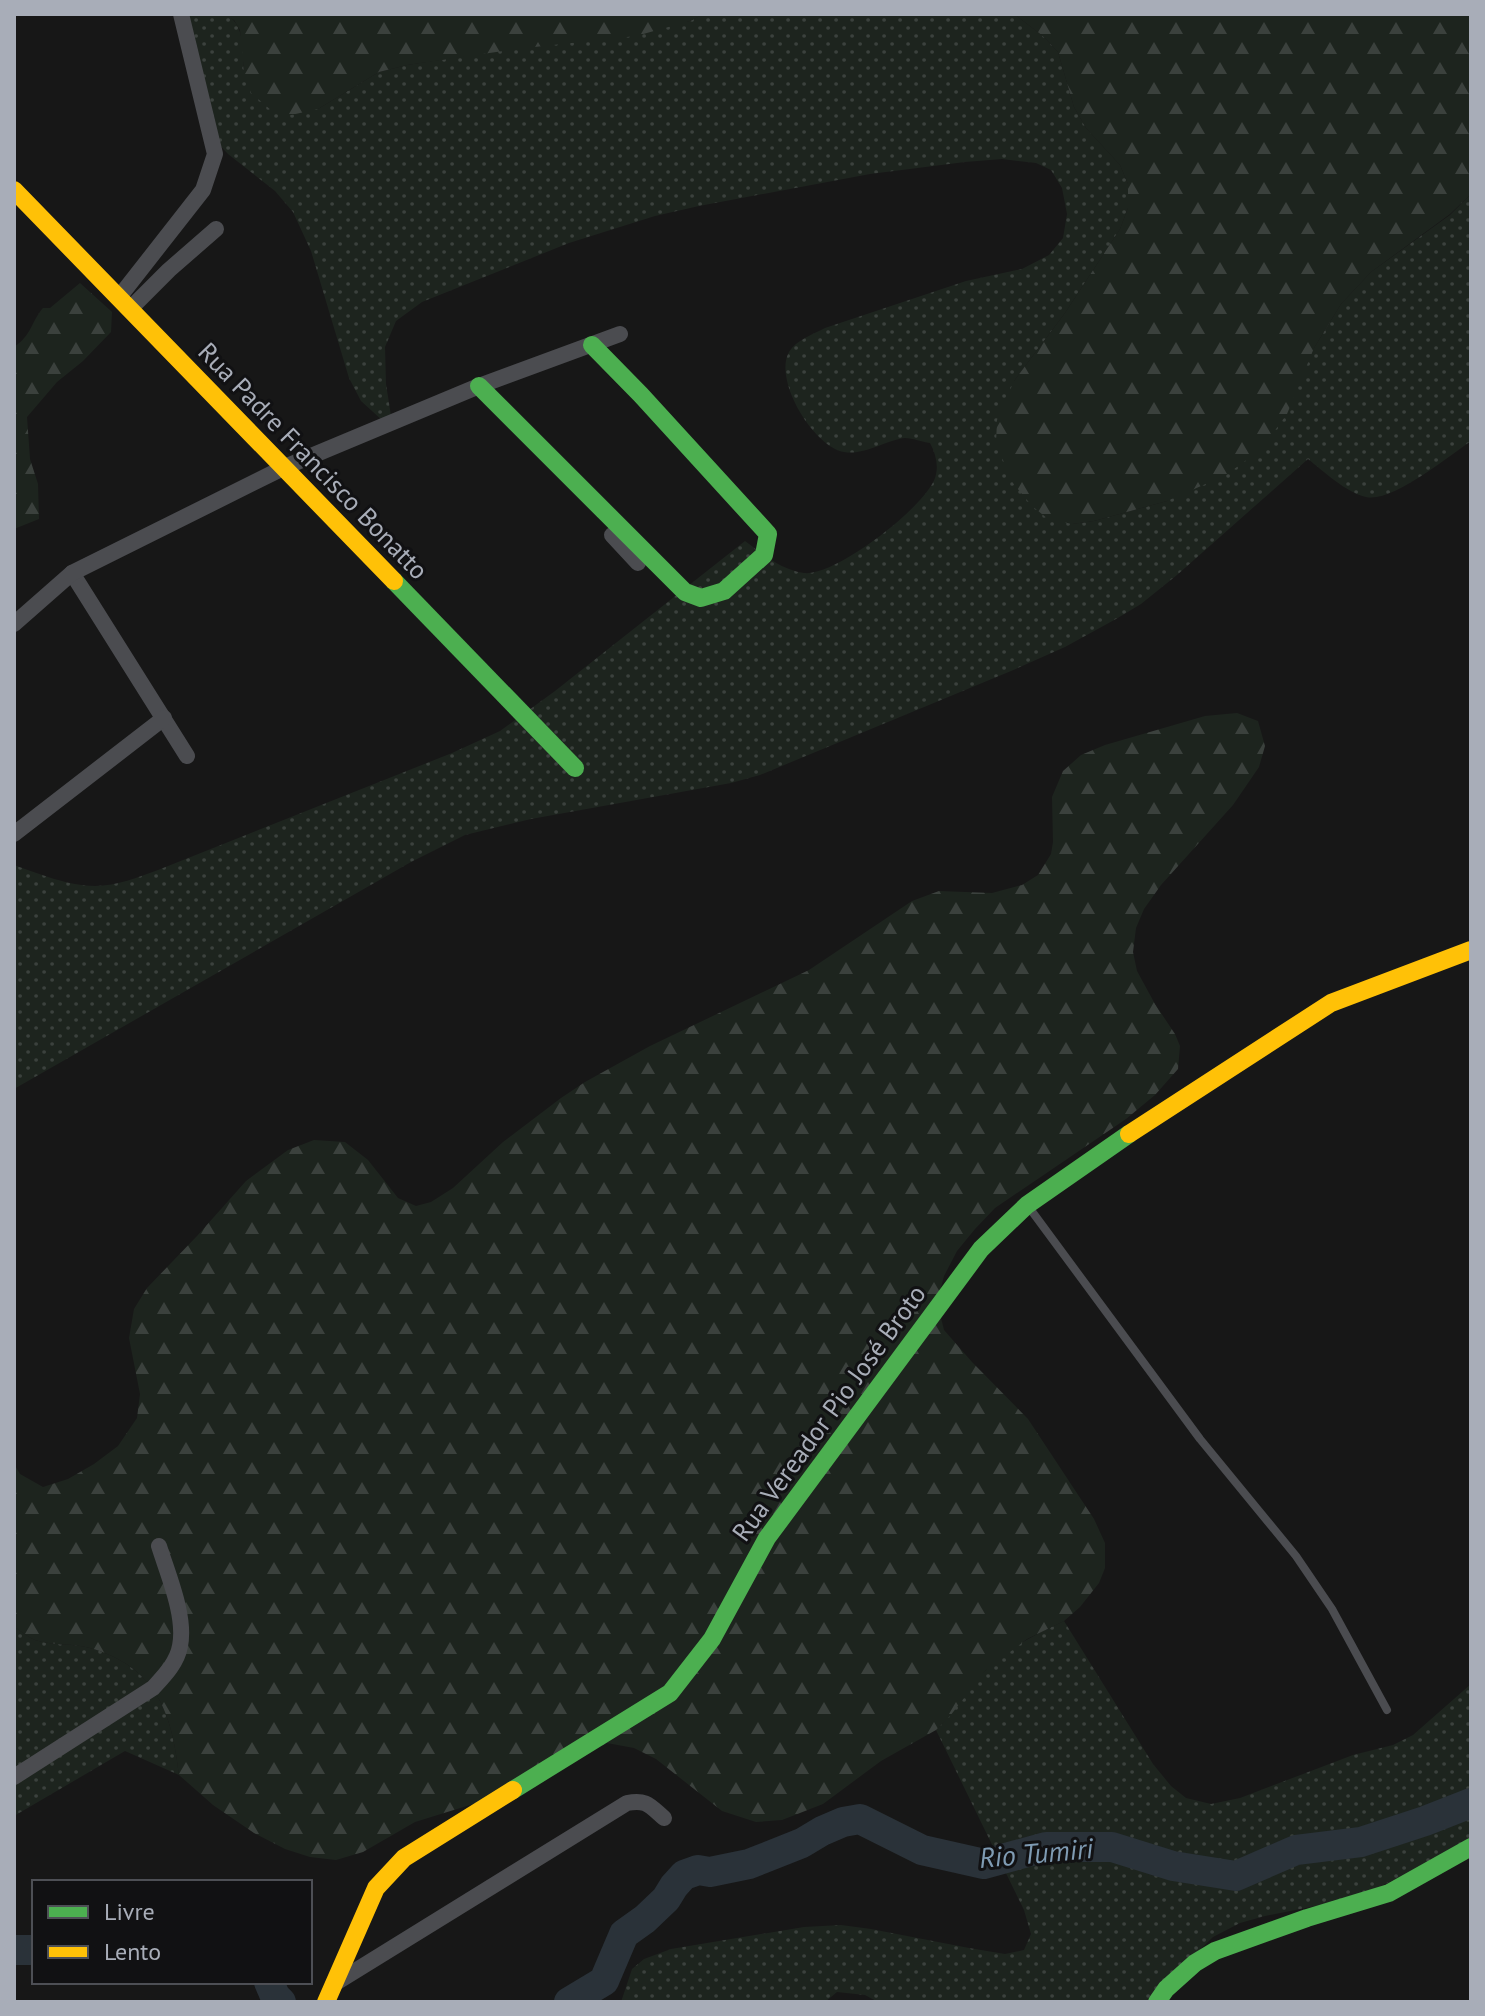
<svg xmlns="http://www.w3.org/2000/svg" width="1485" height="2016" font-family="'PT Sans',sans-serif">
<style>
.grass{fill:url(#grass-dots)}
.forest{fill:url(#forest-firs)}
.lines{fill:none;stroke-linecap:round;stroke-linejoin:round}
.river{stroke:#2a3239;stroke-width:30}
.lane{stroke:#4b4c50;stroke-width:8}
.street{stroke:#4b4c50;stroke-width:16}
.fast{stroke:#4caf50;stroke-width:18}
.slow{stroke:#ffc107;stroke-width:18}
.labels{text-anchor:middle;stroke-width:6;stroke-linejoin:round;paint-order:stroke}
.street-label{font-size:26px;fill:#a8adb8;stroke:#111113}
.water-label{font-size:28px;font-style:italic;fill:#7f9bb3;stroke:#111113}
</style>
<defs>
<pattern id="grass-dots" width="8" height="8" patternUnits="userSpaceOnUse" patternTransform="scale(2)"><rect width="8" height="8" fill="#1d241e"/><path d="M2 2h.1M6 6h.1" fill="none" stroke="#3b413d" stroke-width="1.8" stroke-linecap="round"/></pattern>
<pattern id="forest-firs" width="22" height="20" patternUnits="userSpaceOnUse" patternTransform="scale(2)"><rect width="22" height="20" fill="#1d241e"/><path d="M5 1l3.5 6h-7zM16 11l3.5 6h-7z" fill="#3b413d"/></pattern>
</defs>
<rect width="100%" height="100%" fill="#171717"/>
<!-- grass -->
<g class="grass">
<path d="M184 14C196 14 212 11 223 14 246 20 242 53 244 71L318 109 379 72 407 65 690 21 704 14H1014L1043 36 1058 52 1074 107 1086 128 1120 165 1128 184V208L1120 229 1065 313 1014 381 1072 524 1094 521 1167 501 1314 348 1341 304 1371 272 1450 215 1471 194V441C1449 456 1392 503 1366 497 1347 493 1323 471 1308 459L1177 575 1141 604 1116 619 1065 647 1011 671 760 775 731 783 531 819 465 835 411 862 14 1089V865C39 874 69 886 95 886 117 886 138 877 158 870L452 753 500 731 555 691 745 541C763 554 781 570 804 573 835 577 925 507 935 478 939 466 936 454 930 443 922 442 913 438 905 438 889 439 863 456 844 452 814 447 773 380 789 352 796 340 814 334 825 328L966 281 1022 269 1049 255 1063 238 1067 214 1062 188 1051 170 1036 163 1002 159 965 162 870 174 699 206 655 216 569 243 422 302 396 321 385 347 386 384 392 422 383 421 361 401 349 378 311 251 293 212 275 191 228 154 209 134Z"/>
<path d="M1064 1621 1153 1764 1171 1786 1186 1798 1211 1804 1240 1798 1353 1755 1393 1745 1413 1735 1471 1684V1843L1356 1898 1265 1916 1240 1923 1213 1937 1177 1972 1155 2002H878L865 1995 837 1992 825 2002H621L632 1969 644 1959 671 1949 804 1927 841 1925 871 1929 969 1948 1005 1954 1024 1950 1031 1934 1024 1910 936 1730C955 1712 967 1690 984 1672 1006 1649 1036 1634 1064 1621Z"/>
<path d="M14 1626C20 1631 28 1637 35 1640 52 1646 73 1643 90 1648 156 1667 172 1712 179 1775L125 1751 14 1816Z"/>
</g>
<!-- forest -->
<g class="forest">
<polygon points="223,14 704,14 690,21 636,36 516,49 407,65 379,72 318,109 291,115 272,111 251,93 244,71 240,30 234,20"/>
<polygon points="1014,14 1471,14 1471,194 1450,214 1371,272 1341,304 1314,348 1287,414 1268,440 1252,456 1226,475 1167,501 1094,521 1072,524 1048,519 1032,506 1013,483 996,444 997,420 1014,381 1065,313 1120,229 1128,208 1128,184 1120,165 1086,128 1074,107 1058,52 1043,36"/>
<path d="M80 283 112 312 111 332 83 361 57 382 27 417 30 459 38 484 39 519 14 529V347C32 335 31 322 43 308H50Z"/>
<path d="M1237 713 1258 721 1265 746 1259 767 1233 805 1161 885 1144 909 1136 928 1133 952 1137 971 1155 1004 1175 1034 1180 1046 1178 1069 1155 1095 1126 1119 995 1208 975 1229 957 1251 944 1276 937 1302 944 1330 972 1362 1028 1419 1094 1519 1105 1543V1568L1099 1583 1080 1607 1064 1621 1027 1639 985 1671 950 1716 936 1730 881 1761 823 1804 782 1820 756 1822 722 1811 656 1759 634 1748 607 1743 486 1800 415 1822 363 1852 336 1860 310 1857 285 1849 254 1833 213 1805 179 1775C172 1712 156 1667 90 1648 73 1643 52 1646 35 1640 28 1637 20 1631 14 1626V1464L20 1474 43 1487 68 1479 94 1464 118 1446 137 1418 140 1394 129 1338 134 1309 147 1288 197 1236 246 1181 288 1150 314 1140 345 1142 368 1160 398 1198 416 1206 431 1202 453 1188 503 1142 561 1098 585 1082 650 1046 809 970 912 901 939 891 992 893 1022 885 1038 875 1051 854 1053 842 1052 797 1063 771 1081 755 1105 745 1205 716Z"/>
</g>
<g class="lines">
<!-- river -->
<g class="river">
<polyline points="14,1950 34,1950"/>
<polyline points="269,1982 275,1996 281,2002"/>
<polyline points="569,2002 604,1981 624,1934 645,1919 666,1899 674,1886 684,1875 698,1870 710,1872 749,1864 802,1843 822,1831 843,1822 860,1819 922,1850 984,1864 1046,1847 1112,1847 1173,1866 1236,1876 1296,1850 1361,1842 1425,1821 1471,1803"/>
</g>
<!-- lane -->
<polyline class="lane" points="1028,1206 1200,1439 1296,1556 1332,1609 1387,1710"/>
<!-- street -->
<g class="street">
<polyline points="120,296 203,190 215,154 181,14"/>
<polyline points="131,308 169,270 216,229"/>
<polyline points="612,535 638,563"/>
<polyline points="72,573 187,756"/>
<polyline points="14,624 72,573 285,467 479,386 620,334"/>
<polyline points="14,834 164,718"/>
<path d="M14 1777 153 1688C164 1676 177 1663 180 1646 186 1616 168 1575 159 1546"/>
<path d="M334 1984 627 1803C647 1799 650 1806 664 1818"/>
</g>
<!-- fast -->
<g class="fast">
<polyline points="479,386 685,592 701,598 724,591 764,555 768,534 641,395 592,345"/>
<polyline points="394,581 575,768"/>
<polyline points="513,1790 670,1693 712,1639 767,1538 981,1249 1027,1205 1129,1134"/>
<polyline points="1157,2002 1166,1989 1195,1963 1215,1951 1307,1918 1389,1893 1471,1847"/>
</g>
<!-- slow -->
<g class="slow">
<polyline points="14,190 394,581"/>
<polyline points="1129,1134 1331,1003 1471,950"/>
<polyline points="326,2002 376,1888 404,1858 513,1790"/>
</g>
</g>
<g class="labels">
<!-- street labels -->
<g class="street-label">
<text transform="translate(313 461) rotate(46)" y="9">Rua Padre Francisco Bonatto</text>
<text transform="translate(829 1413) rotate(-54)" y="9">Rua Vereador Pio José Broto</text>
</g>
<!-- water labels -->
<g class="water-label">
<text transform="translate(1036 1853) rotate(-5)" y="10">Rio Tumiri</text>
</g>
</g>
<!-- border -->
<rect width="1485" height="2016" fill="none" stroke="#a8adb8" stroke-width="32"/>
<!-- legend -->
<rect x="32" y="1880" width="280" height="104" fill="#111113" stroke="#4d4f55" stroke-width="2"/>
<rect x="48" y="1906" width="40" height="12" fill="#4caf50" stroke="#4d4f55" stroke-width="2"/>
<text x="104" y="1920" font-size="24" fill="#a8adb8">Livre</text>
<rect x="48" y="1946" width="40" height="12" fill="#ffc107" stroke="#4d4f55" stroke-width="2"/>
<text x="104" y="1960" font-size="24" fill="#a8adb8">Lento</text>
</svg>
